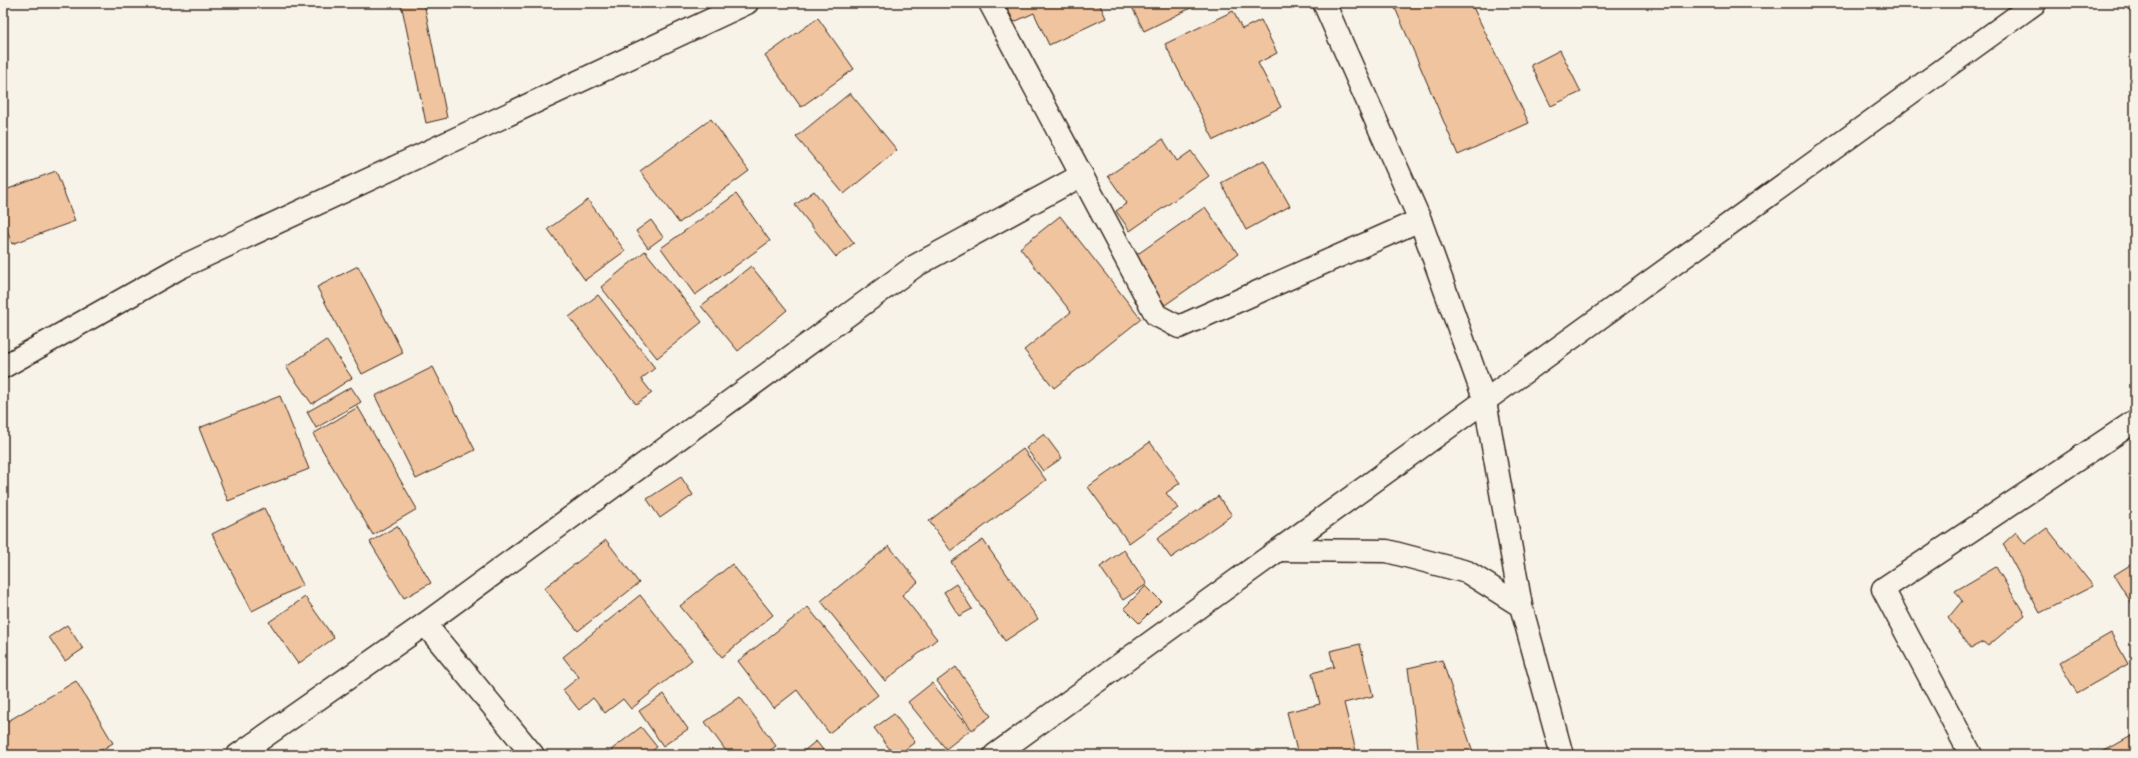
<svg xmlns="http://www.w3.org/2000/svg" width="2138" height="758" font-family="Itim,sans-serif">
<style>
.building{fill:#f1c4a0;stroke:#3b2a1e}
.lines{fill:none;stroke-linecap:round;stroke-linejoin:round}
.minor-casing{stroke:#3b2a1e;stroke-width:25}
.minor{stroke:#f7f3e8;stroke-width:22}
</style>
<rect width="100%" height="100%" fill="#f7f3e8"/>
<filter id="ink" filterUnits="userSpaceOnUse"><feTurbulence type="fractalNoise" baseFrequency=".025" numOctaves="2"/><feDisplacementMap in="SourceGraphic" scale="8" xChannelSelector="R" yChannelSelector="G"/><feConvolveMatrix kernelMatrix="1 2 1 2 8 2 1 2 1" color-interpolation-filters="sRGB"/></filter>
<g filter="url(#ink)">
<!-- building -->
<g class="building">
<polygon points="401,3 424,3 447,118 426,123"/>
<polygon points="1005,3 1099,3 1106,18 1049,45 1034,13 1014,22"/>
<polygon points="1130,3 1201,3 1144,31"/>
<polygon points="1393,3 1471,3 1529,123 1458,155"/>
<polygon points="2125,3 2135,3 2135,16 2134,17"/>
<polygon points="1233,11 1242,29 1261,20 1277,53 1258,63 1281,107 1214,140 1165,44"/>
<polygon points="818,18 854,69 801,107 765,56"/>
<polygon points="1560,50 1581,92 1551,106 1531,65"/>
<polygon points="850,93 897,150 844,194 796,137"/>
<polygon points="711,119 749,171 679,223 640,171"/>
<polygon points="1163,139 1177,161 1191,151 1209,176 1130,231 1116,211 1127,203 1108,176"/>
<polygon points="1264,160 1290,206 1246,230 1221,183"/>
<polygon points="56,171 75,221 12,244 3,219 3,191"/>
<polygon points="814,191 854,243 836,257 795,205"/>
<polygon points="736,194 770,241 695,295 661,248"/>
<polygon points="588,200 625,251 585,280 548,229"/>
<polygon points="1205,207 1238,254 1165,305 1132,258"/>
<polygon points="1060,216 1141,319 1054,388 1024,350 1071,312 1020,248"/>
<polygon points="651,220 663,237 648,248 636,231"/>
<polygon points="645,251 702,322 657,358 601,287"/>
<polygon points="358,266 403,353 362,374 317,287"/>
<polygon points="751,266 787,310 738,351 701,306"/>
<polygon points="598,295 655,368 641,379 652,393 636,404 569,317"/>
<polygon points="326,340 352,378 312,404 286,367"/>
<polygon points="433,367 475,450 416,479 375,396"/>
<polygon points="351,387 361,402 316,428 307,412"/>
<polygon points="280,396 309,469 228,501 199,428"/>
<polygon points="358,407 417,509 373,535 313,434"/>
<polygon points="1044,434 1062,458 1043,471 1026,448"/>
<polygon points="1150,442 1180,483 1166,493 1178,508 1129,543 1088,487"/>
<polygon points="1023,449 1046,480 951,551 929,521"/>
<polygon points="681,477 693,495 660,518 647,499"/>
<polygon points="1218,496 1232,515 1171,558 1157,539"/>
<polygon points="264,508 303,585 252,611 212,534"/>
<polygon points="397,526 431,583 404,598 370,542"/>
<polygon points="2047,528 2093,586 2040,613 2003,544 2016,532 2025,544"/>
<polygon points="606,540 639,583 578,631 544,588"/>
<polygon points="983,540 1038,619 1005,641 951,562"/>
<polygon points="889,546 918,582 902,595 937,639 885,681 821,601"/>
<polygon points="1124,550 1147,584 1123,600 1100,567"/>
<polygon points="2135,562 2135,609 2114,575"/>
<polygon points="732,564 773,615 722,657 680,606"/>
<polygon points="1996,567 2025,615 1988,646 1983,642 1971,648 1948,618 1962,601 1955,591"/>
<polygon points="956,584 972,609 959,616 944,592"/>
<polygon points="1146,586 1161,601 1139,623 1124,608"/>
<polygon points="640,595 692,660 631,709 623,699 605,713 593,698 579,710 563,690 579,677 563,657"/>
<polygon points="305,597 334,638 298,664 269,622"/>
<polygon points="808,607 878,695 829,733 797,690 774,708 738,661"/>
<polygon points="67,625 83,649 65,661 49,637"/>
<polygon points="2111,633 2128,664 2077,693 2059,663"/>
<polygon points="1360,644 1373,696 1344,703 1357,755 1298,755 1287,712 1320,704 1312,673 1334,667 1330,651"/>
<polygon points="1442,660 1474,755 1419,755 1408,668"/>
<polygon points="956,667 991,716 972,730 937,681"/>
<polygon points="76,681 113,743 93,755 4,755 3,724"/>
<polygon points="932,683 970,730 946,749 908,702"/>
<polygon points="664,694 688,729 663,746 639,711"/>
<polygon points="740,697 776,746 764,755 729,755 705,722"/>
<polygon points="894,714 915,742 898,755 894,755 874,728"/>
<polygon points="641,727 657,747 647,755 615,755 611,750"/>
<polygon points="2135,734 2135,755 2099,754"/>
<polygon points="816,741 827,755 799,755"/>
</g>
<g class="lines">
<!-- minor casing -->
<g class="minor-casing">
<g id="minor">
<polyline points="990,3 1156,315 1179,327 1420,220"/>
<polyline points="1324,3 1420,220 1485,401 1521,606 1562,755"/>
<polyline points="3,367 179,268 747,3"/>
<polyline points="1279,550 1387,551 1467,572 1521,606"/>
<polyline points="425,624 533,755"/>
<polyline points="238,755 425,624 915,266 1082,175"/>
<polyline points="995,755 2035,3"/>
<polyline points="1971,755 1883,589 2135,421"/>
</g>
</g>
<!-- minor -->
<use href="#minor" class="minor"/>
</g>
</g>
<!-- margin -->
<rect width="2138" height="758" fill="none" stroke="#f7f3e8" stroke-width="16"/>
<rect x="8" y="8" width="2122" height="742" fill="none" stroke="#3b2a1e" stroke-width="1.5" filter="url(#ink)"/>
</svg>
